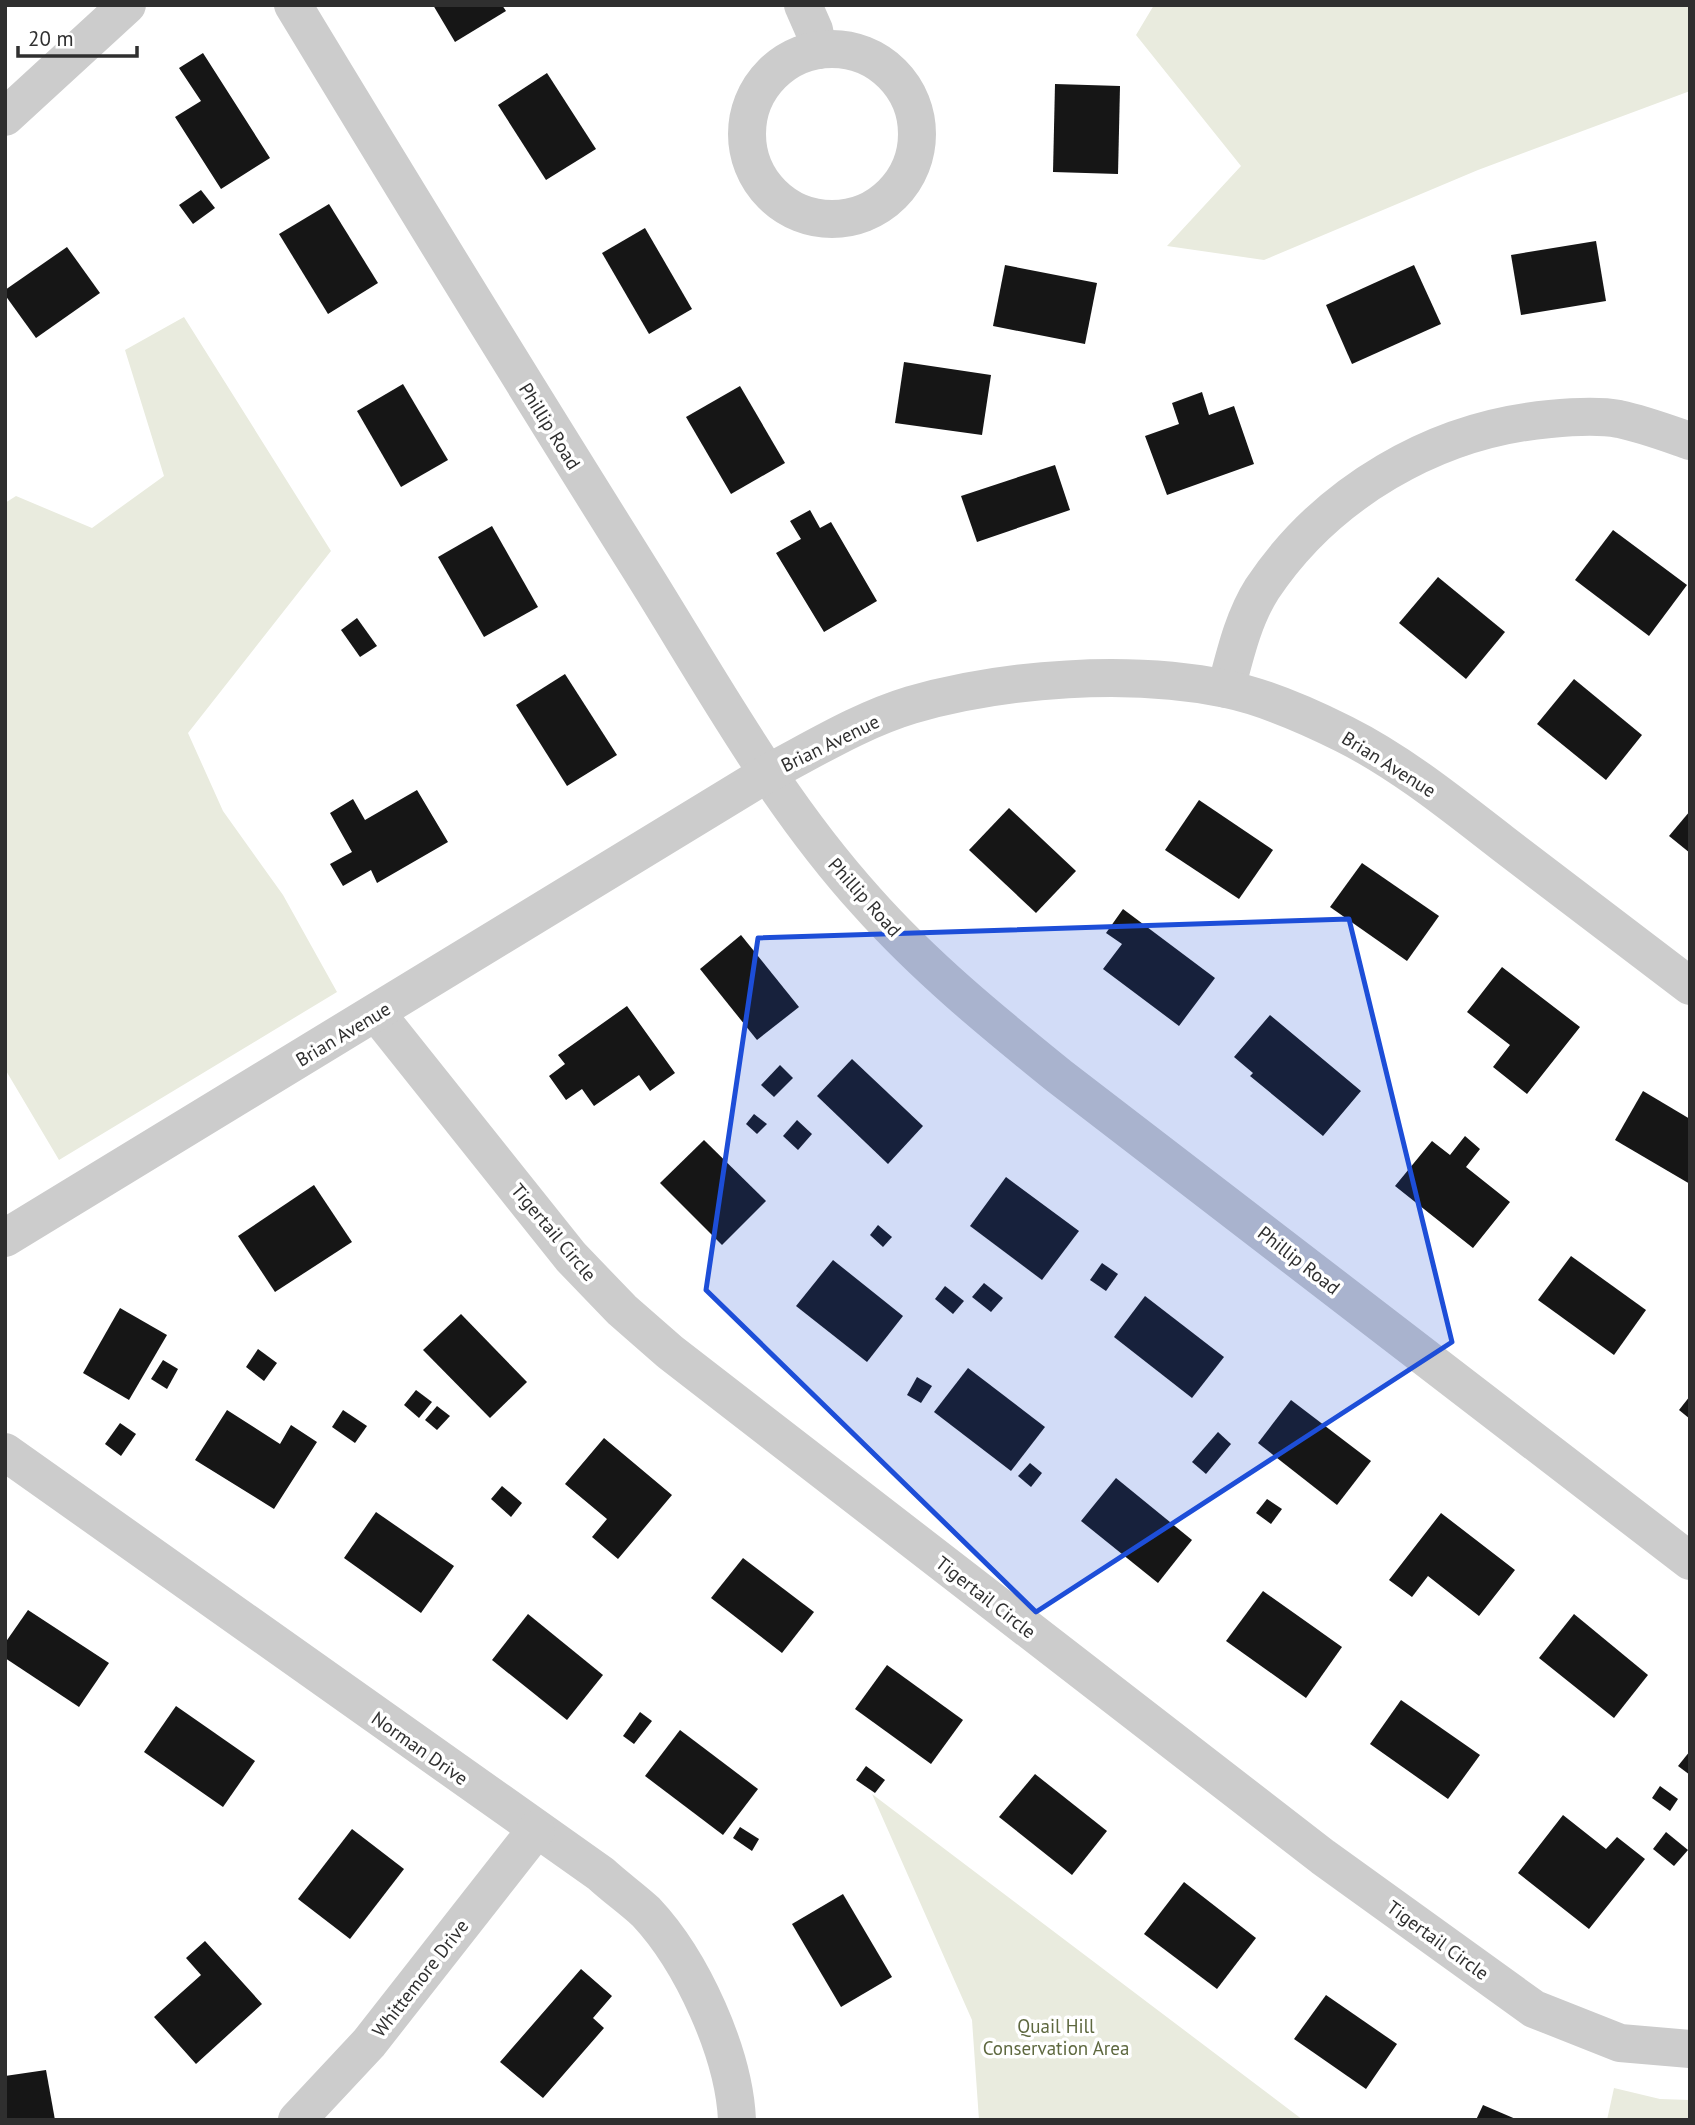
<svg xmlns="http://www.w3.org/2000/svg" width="1695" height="2125" font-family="'PT Sans',sans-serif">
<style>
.green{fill:#e9ebde}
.building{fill:#161616}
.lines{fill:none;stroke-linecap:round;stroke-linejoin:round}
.minor{stroke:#ccc;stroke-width:38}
.tertiary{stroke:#ccc;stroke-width:38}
.marked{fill:#1d4ed8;fill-opacity:0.2;stroke:#1d4ed8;stroke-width:5;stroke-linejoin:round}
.labels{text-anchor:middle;stroke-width:7;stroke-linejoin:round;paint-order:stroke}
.street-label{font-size:19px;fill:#2f2f2f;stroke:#fff}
.park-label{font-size:19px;fill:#5e683f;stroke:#fff}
</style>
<rect width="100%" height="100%" fill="#fff"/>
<!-- green -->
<g class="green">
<polygon points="1154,5 1690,5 1690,91 1478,170 1264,260 1167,246 1241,166 1136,35"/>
<polygon points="184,317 331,551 188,733 223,811 283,895 337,992 59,1160 5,1069 5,503 16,496 92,528 164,476 125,350"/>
<polygon points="872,1794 1303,2120 979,2120 972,2020"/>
<polygon points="1614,2088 1660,2099 1690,2100 1690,2120 1607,2120"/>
</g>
<!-- building -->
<g class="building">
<polygon points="433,5 502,5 506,11 455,42"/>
<polygon points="203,53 270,158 221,189 175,117 201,101 179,68"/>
<polygon points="547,73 596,149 546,180 498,105"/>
<polygon points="1055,84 1120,86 1118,174 1053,172"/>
<polygon points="201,190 215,208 193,224 179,205"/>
<polygon points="329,204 378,283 328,314 279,234"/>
<polygon points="645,228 692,309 649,334 602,253"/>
<polygon points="1596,241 1606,301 1521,315 1511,255"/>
<polygon points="67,247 100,293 36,338 5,295 5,290"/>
<polygon points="1005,265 1097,283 1085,344 993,326"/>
<polygon points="1414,265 1441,324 1352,364 1326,305"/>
<polygon points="904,362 991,375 982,435 895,423"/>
<polygon points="403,384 448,460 401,487 357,411"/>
<polygon points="740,386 785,463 731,494 686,417"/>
<polygon points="1202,392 1209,415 1234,406 1254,464 1167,495 1145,436 1179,424 1172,403"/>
<polygon points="1055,465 1070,510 977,542 961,496"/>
<polygon points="810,510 820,528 831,522 877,601 824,632 776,553 801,539 790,521"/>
<polygon points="492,526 538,607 484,637 438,557"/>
<polygon points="1613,530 1687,585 1649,636 1575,580"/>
<polygon points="1438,577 1505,632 1466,679 1399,623"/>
<polygon points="357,618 377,646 360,657 341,630"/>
<polygon points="565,674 617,755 567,786 516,705"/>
<polygon points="1574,679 1642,735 1606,780 1537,724"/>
<polygon points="417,790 448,842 377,883 371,870 343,886 330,864 352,852 330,813 353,799 365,820"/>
<polygon points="1199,800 1273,850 1239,899 1165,850"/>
<polygon points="1009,808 1076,871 1036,913 969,850"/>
<polygon points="1690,811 1690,853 1669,836"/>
<polygon points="1362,863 1439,916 1407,961 1330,907"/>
<polygon points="1123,909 1215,978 1179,1026 1103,969 1122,944 1106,933"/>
<polygon points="741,935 799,1007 757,1040 700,969"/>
<polygon points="1502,967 1580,1027 1527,1094 1493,1067 1510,1045 1467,1012"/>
<polygon points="627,1006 675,1073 650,1091 639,1075 594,1106 582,1089 566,1100 549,1076 565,1064 558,1055"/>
<polygon points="1270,1015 1361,1091 1323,1136 1250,1076 1253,1073 1234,1057"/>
<polygon points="852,1059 923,1126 888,1164 817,1096"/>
<polygon points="780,1065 793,1078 774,1097 761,1085"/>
<polygon points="1643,1091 1690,1119 1690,1184 1615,1140"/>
<polygon points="754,1114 767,1124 757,1134 746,1124"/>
<polygon points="797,1120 812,1134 798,1150 783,1136"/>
<polygon points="1465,1136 1480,1149 1466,1167 1510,1202 1473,1248 1395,1186 1432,1141 1450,1155"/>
<polygon points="704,1140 766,1201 722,1245 660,1183"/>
<polygon points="1006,1177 1079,1231 1042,1280 970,1226"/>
<polygon points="314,1185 352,1242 275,1292 238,1236"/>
<polygon points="878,1225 892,1237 883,1247 870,1235"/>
<polygon points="1571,1256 1646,1310 1614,1355 1538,1300"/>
<polygon points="833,1260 903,1316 867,1362 796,1306"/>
<polygon points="1102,1263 1118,1274 1106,1291 1090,1280"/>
<polygon points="984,1283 1003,1298 991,1312 972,1297"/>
<polygon points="945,1286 964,1301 953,1314 935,1299"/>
<polygon points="1145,1296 1224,1357 1192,1398 1114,1337"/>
<polygon points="120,1308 167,1335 129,1400 83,1373"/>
<polygon points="461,1314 527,1382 490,1418 423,1350"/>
<polygon points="258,1349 277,1363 264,1381 246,1367"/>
<polygon points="163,1360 178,1369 167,1389 151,1379"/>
<polygon points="968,1368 1045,1427 1011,1471 934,1412"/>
<polygon points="917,1377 932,1386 921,1403 907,1395"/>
<polygon points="416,1390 432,1402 419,1418 404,1405"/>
<polygon points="1690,1396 1690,1419 1679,1410"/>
<polygon points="1291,1400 1371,1461 1337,1505 1258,1443"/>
<polygon points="437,1406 450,1416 437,1430 425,1420"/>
<polygon points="227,1410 280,1444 291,1425 317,1442 274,1509 195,1460"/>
<polygon points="343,1410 367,1426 355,1443 332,1427"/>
<polygon points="120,1423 136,1434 121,1456 105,1444"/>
<polygon points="1218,1432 1231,1444 1206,1474 1192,1462"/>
<polygon points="604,1438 672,1495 618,1559 592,1537 607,1519 565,1484"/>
<polygon points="1030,1463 1042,1473 1031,1487 1018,1476"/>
<polygon points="1116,1478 1192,1540 1158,1583 1081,1521"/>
<polygon points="502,1486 522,1503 511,1517 491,1499"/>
<polygon points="1267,1499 1282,1509 1271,1524 1256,1513"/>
<polygon points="376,1512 454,1566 421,1613 344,1558"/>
<polygon points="1441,1513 1515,1570 1479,1616 1428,1576 1412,1597 1389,1580"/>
<polygon points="743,1558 814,1612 782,1653 711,1598"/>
<polygon points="1263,1591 1342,1647 1306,1698 1226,1641"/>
<polygon points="28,1610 109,1663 79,1707 5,1658 5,1643"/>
<polygon points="528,1614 603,1675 567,1720 492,1660"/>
<polygon points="1574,1614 1648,1675 1614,1718 1539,1658"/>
<polygon points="887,1665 963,1720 931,1764 855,1709"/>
<polygon points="1401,1700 1480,1755 1448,1799 1370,1744"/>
<polygon points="176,1706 255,1761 223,1807 144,1752"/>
<polygon points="640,1712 652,1721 634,1744 623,1736"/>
<polygon points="680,1730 758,1789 723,1835 645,1776"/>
<polygon points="1690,1751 1690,1775 1678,1766"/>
<polygon points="866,1766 885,1780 875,1793 856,1780"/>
<polygon points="1035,1774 1107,1831 1072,1875 999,1817"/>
<polygon points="1660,1786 1678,1799 1670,1811 1652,1798"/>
<polygon points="1563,1815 1606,1849 1617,1837 1645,1859 1589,1929 1518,1873"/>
<polygon points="740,1827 759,1839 752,1851 733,1838"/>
<polygon points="352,1829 404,1869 350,1939 298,1899"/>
<polygon points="1666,1832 1688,1850 1674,1866 1653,1849"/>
<polygon points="1184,1882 1256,1938 1217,1989 1144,1934"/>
<polygon points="843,1894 892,1977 841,2007 792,1924"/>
<polygon points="205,1941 262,2004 196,2064 154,2017 201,1975 186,1958"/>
<polygon points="581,1969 612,1996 593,2018 604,2028 543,2098 500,2062"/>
<polygon points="1326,1995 1397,2044 1366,2089 1294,2039"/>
<polygon points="46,2070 55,2120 5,2120 5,2076"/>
<polygon points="1483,2105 1518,2120 1476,2120"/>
</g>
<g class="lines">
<!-- minor -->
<g class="minor">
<path d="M293 5C408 195 524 384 642 572 712 684 777 803 867 902 925 967 991 1021 1059 1076L1690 1561"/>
<polyline points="803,5 814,30 818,50"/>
<circle cx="832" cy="134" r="85"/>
<path d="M1226 689C1235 655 1243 619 1262 589 1326 493 1435 429 1550 419 1571 417 1597 415 1619 419 1643 424 1667 433 1690 441"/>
<polyline points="377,1014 571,1257 622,1310 670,1352 1323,1857 1534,2009 1620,2043 1690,2049"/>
<path d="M5 1238 768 773C814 749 861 720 911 705 1005 678 1130 669 1226 689 1265 697 1308 716 1344 734 1400 762 1452 804 1501 842 1564 890 1627 938 1690 986"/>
<path d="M5 1452 601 1874C615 1887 632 1899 646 1912 692 1961 734 2053 737 2120"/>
<polyline points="297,2120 369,2043 536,1830"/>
</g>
<!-- tertiary -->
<polyline class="tertiary" points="5,117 127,5"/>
</g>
<!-- marked area -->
<path class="marked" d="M1349 919 1452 1342 1036 1612 706 1290 758 938Z"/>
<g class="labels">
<!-- street labels -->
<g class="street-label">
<text transform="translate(550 426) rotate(58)" y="7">Phillip Road</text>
<text transform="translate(830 743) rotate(-26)" y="7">Brian Avenue</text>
<text transform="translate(1389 764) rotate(32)" y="7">Brian Avenue</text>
<text transform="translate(865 897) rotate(48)" y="7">Phillip Road</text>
<text transform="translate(343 1034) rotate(-31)" y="7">Brian Avenue</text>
<text transform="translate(554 1232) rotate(50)" y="7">Tigertail Circle</text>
<text transform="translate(1299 1260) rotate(38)" y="7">Phillip Road</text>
<text transform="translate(986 1597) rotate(38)" y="7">Tigertail Circle</text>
<text transform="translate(420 1748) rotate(35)" y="7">Norman Drive</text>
<text transform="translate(1438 1940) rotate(36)" y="7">Tigertail Circle</text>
<text transform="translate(420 1978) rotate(-52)" y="7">Whittemore Drive</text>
</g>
<!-- park labels -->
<g class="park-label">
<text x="1056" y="2033">Quail Hill<tspan x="1056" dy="22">Conservation Area</tspan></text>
</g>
</g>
<!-- border -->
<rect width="1695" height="2125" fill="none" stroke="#2f2f2f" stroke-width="14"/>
<!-- scale -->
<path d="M18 46v10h119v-10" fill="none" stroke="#2f2f2f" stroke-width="3.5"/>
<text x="28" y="46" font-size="21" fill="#2f2f2f" stroke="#ffffff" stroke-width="5" paint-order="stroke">20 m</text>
</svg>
